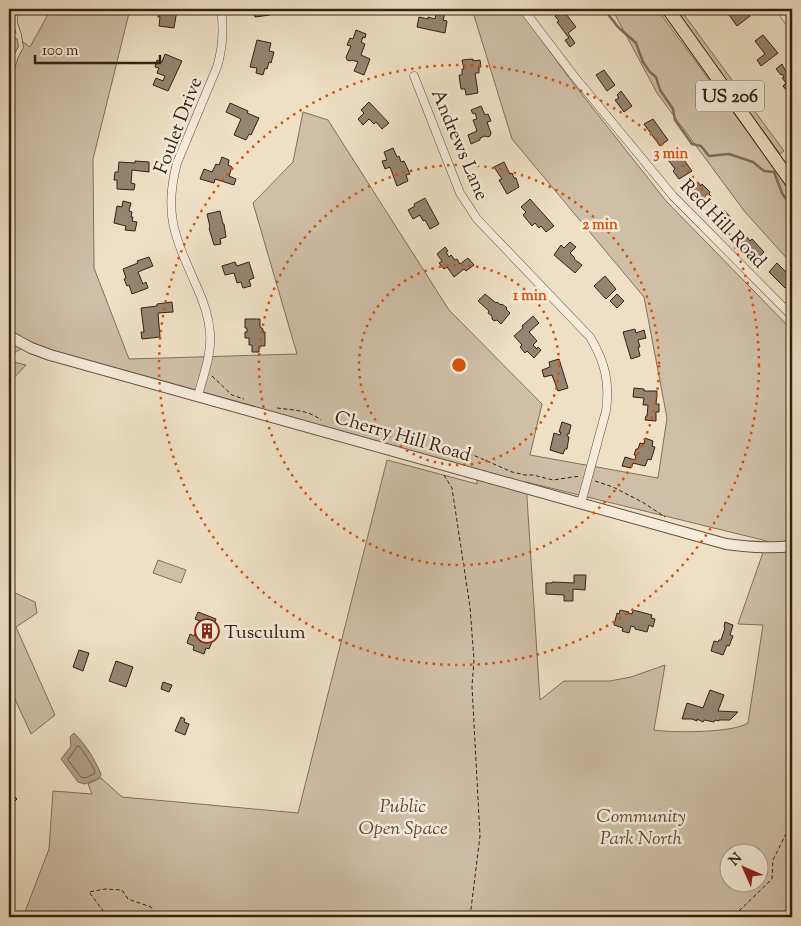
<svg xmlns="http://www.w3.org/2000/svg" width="801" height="926" font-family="'Sorts Mill Goudy',serif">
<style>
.green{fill:#cfbfa7;stroke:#83705d;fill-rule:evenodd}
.water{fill:#b09f88;stroke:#806c59}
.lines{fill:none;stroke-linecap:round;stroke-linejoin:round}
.shore{stroke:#74604e;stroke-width:1}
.stream{stroke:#806c59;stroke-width:2.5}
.building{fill:#968470;stroke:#372013}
.service-casing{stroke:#655040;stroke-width:5.5}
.minor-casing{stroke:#655040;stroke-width:9}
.tertiary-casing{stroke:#655040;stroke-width:12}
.trunk-casing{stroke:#372013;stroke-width:14}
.path{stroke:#372013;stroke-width:1;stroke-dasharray:4 2.5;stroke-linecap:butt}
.service{stroke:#f4ebd9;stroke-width:4}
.minor{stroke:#f4ebd9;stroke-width:8}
.tertiary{stroke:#f4ebd9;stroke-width:10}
.trunk{stroke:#eee0c5;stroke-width:12}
.ring{fill:none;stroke:#d6530d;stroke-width:2.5;stroke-dasharray:2.5 5}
.labels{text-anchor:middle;stroke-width:5;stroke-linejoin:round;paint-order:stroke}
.shield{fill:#f4ebd9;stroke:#705d4e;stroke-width:1}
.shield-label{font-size:18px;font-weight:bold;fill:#372013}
.street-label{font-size:19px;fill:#372013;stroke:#f4ebd9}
.poi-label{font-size:19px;fill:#372013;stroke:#f4ebd9;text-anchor:start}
.park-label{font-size:19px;font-style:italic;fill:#5d4838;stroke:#f4ebd9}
.centre{fill:#d6530d;stroke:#f4ebd9;stroke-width:2.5}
.ring-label{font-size:15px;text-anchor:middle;font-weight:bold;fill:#d6530d;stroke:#f4ebd9;stroke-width:5;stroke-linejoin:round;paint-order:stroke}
</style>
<rect width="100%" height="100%" fill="#eee0c5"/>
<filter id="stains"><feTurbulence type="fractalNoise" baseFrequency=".004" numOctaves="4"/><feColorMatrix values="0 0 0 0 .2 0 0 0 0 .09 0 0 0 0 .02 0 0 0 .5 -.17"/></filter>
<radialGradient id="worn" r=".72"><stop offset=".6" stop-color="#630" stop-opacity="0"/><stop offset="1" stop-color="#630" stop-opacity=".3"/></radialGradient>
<!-- green -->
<g class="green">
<path d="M51 9H130L93 159 94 268 129 359 297 354 253 203 293 162 303 112 328 120 449 310 542 404 530 455 658 478 667 418 644 297 512 139 472 9H519L573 83 666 201 792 330V917H23L49 849 53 791 92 794 88 784 101 778 122 797 298 813 387 460 477 484V473L28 345 9 356V32L30 47ZM526 482 767 541 738 624 763 625 748 723C733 733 672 733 654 730L665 665 631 677 610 681H564L540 700ZM728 854H758V884H728Z"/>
<polygon points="612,9 657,9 775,169 792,195 792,264 745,212 657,93"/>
<polygon points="674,9 680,9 784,151 780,154"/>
<polygon points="9,361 26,365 9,383"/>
<polygon points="158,560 186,570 181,583 153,573"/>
<polygon points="9,590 35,602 37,613 16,627 55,715 31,734 9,686"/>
</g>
<!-- water -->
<path class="water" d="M74 733C86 745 94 758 101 774L100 777 88 783 84 784 78 782 61 759 71 746 70 737Z"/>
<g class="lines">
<!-- shore -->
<polygon class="shore" points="78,746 80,747 90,762 95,771 94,774 85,778 81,777 68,760"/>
<!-- stream -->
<polyline class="stream" points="604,9 618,27 636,43 643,62 650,72 656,77 660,90 673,109 675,120 692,144 701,146 709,156 729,154 753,162 764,171 774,172 782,193 792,208"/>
</g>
<!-- building -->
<g class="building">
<polygon points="159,9 163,10 163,9 194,9 193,12 177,10 174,28 159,26 160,17 158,17"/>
<polygon points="254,9 273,9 269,10 270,15 255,17"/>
<polygon points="732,9 745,9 750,16 737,26 727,12"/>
<polygon points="563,10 576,27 568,33 575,43 570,47 565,40 569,38 557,22 559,21 555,16"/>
<polygon points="437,11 445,13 443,20 447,21 445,33 417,27 419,17 428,19 428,17 435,19"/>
<polygon points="356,30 366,34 365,38 363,37 361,42 365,44 361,55 370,59 364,75 354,71 358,62 352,60 350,61 347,60 346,57 351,46 347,45 350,38 353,39"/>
<polygon points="763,35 778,53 761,66 757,60 765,54 755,41"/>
<polygon points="257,40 271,43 269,51 274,52 271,63 269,62 267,69 265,68 263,75 256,73 257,68 250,67"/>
<polygon points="165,54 182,61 168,91 153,85 156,78 163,81 165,76 157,73 159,68 155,67 157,60 162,62"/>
<polygon points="473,59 473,61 480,60 481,67 479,67 479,73 475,73 478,93 466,95 465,89 461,89 459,75 462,75 462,69 464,69 462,60"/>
<polygon points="782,64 787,74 790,71 792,74 792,89 791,88 787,91 783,86 786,83 782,78 784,77 782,74 781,75 776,69"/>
<polygon points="604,70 615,85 607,91 596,75"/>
<polygon points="621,91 632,106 624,112 615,100 619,98 617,95"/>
<polygon points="369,102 389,123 382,129 376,122 374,124 369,119 363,125 358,119 364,113 361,110"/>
<polygon points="230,103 248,111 247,113 259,118 251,135 249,134 246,140 234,135 241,119 226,112"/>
<polygon points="481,106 485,115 488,114 491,121 487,122 491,133 490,136 488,137 485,136 480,138 480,140 471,144 468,135 477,131 473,120 477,119 475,113 473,114 471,110"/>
<polygon points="653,119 668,140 660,146 644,124"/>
<polygon points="393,148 397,157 399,156 401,162 404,161 410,174 406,175 408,181 397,186 390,167 385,169 382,161 387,160 384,152"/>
<polygon points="676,149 692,171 679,179 673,171 675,169 665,156"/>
<polygon points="222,157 229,160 228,165 232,167 229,176 236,179 234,185 215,179 214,183 200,179 204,169 212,172 216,164 219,165"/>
<polygon points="135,161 149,162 149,172 132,170 131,183 135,184 134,190 117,189 117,180 114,180 115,172 118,172 119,162 135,163"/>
<polygon points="504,162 510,174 512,173 514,178 516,178 519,187 507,194 499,180 502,179 494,167"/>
<polygon points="698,182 701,186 702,184 710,192 709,194 712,197 703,205 692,193 693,192 691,189"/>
<polygon points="425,198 439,224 430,229 425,220 423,221 420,215 413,219 408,210 415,206 414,204"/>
<polygon points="530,199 554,226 546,232 541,226 539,228 535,223 532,226 523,215 526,212 521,207"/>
<polygon points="123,201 131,203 129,211 132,212 131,217 133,217 132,221 137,222 135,231 125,230 126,226 114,223 117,206 122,207"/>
<polygon points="724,210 732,219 730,220 735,226 729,232 715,218"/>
<polygon points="220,211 223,224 224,224 226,237 220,239 221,244 214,245 209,228 210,227 207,214"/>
<polygon points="747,237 750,241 752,239 764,252 756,260 740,244"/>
<polygon points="570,242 576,247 570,253 575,258 574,259 582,265 575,273 554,255 561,245 564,248"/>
<polygon points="445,247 448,251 446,252 449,257 451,255 455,260 457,259 460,264 468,258 474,265 466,271 464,269 454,277 447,267 444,269 439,263 442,261 437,254"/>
<polygon points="149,257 153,266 138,272 143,284 146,282 148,288 132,294 129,285 127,286 124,279 126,278 123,269 138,263 137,261"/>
<polygon points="235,262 237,266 249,262 254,278 249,280 251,286 243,288 241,282 237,283 234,273 225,275 222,266"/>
<polygon points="777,263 792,278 792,281 785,288 769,272"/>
<polygon points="605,276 616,289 606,299 594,286"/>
<polygon points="485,294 496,303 497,302 501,305 502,304 507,308 506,309 510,313 501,324 497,320 494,321 492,319 492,316 488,313 489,311 478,301"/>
<polygon points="617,294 624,301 617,308 610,301"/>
<polygon points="172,302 173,312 158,313 160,337 142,339 141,332 144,332 141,308 157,306 157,304"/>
<polygon points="533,316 539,323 529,332 537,341 533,345 537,349 538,347 541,350 534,358 527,351 525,353 520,347 522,345 514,336 523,328 522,326"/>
<polygon points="245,319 260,319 260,327 263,329 263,332 265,332 265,346 259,346 259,352 252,352 252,345 249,345 249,338 245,338 245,332 247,332 247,328 245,328"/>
<polygon points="635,329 636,333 644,330 646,338 638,340 640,347 638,347 640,356 631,359 623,332"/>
<polygon points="559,359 568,388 558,391 552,375 544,377 542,370 550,367 549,362"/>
<polygon points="634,388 644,389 644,391 657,391 656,404 659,404 659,412 656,412 656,421 645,420 646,416 647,416 648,405 643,405 644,398 633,397"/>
<polygon points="562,422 571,425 569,434 567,434 567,436 569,437 567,449 565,449 563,454 550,450 554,433 560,435 561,432 559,432"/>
<polygon points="645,438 653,441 652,446 655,447 651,460 648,459 645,466 633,463 631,468 622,466 625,457 635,460 636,455 634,455 636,449 638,449 640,443 644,444"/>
<polygon points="574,575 586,575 585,590 573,589 573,601 564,601 564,595 546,594 546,583 552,583 552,582 574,583"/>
<polygon points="620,610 629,612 628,613 632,614 633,610 652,615 651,618 655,619 653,627 649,625 647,632 635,629 635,627 631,626 629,633 622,631 623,628 614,625 617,613 619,614"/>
<polygon points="198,612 216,619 214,626 218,628 209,649 206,648 204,654 193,650 194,646 187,643 190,634 194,636 200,621 195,619"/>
<polygon points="725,622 733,625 730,635 733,636 729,646 727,645 723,655 711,651 714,641 718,642 719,640 721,640 725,628 724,627"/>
<polygon points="79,650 89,653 83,671 73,667"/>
<polygon points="116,661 133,667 126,687 109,681"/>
<polygon points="163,682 172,685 169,692 161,689"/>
<polygon points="710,690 724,695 718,711 738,712 730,720 719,720 719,721 715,720 714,722 704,720 703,722 697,719 697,721 692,719 682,719 687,703 703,708"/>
<polygon points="181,717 185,719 184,722 189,724 185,735 175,731"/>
<polygon points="9,791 17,799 9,807"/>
</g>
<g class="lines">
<!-- service casing -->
<g class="service-casing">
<g id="service">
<polyline points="9,33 19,37"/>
<polyline points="9,79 16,56 21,47 19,35 15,22 16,9"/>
</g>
</g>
<!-- minor casing -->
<g class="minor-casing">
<g id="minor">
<polyline points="523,9 574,76 673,196 792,316"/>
<polyline points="780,9 792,26"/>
<path d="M414 76 460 193 477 219 590 337C605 362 610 382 606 411L581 503"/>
<path d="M198 396C203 376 212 354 210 333 209 316 203 300 196 285 176 239 163 215 177 163L217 67C223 47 224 29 221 9"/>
</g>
</g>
<!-- tertiary casing -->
<g class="tertiary-casing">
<path id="tertiary" d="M9 336 31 348 50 355 726 544C748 547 770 549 792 546"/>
</g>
<!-- trunk casing -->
<g class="trunk-casing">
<polyline id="trunk" points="668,9 792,183"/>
</g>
<!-- path -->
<g class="path">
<polyline points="212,376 232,395 244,399"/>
<path d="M277 408C292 410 309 410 321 420"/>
<polyline points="449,456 465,454 473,455 512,472 525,475 533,475 553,480 580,476"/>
<polyline points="444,475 452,488 470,607 474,660 472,686 480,836 470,917"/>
<polyline points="595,481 613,487 644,503 665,517"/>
<polyline points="108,917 89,892 105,889 122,890 128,899 151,907 157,917"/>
<polyline points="250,917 253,916 258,917"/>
<polyline points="738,917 738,912 772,879 773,860 786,834 792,827"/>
</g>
<!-- service -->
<use href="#service" class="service"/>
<!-- minor -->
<use href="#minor" class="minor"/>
<!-- tertiary -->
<use href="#tertiary" class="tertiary"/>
<!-- trunk -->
<use href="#trunk" class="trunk"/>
</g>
<!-- distance rings -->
<g class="ring">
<circle cx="459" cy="365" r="100"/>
<circle cx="459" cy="365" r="200"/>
<circle cx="459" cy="365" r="300"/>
</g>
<!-- icons -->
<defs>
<g id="building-ring" transform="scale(1.25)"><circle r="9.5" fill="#f4ebd9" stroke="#8f2418" stroke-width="1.5"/><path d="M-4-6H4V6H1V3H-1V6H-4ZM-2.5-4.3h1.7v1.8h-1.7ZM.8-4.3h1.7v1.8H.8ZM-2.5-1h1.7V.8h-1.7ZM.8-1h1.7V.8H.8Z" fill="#8f2418"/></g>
</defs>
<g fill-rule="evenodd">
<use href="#building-ring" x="207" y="631"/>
</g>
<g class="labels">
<!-- shield labels -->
<rect class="shield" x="696" y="80.5" width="68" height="31" rx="4"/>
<g class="shield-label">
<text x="730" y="102">US 206</text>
</g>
<!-- street labels -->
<g class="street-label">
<text transform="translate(177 125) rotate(-69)" y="7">Foulet Drive</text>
<text transform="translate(461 144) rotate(67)" y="7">Andrews Lane</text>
<text transform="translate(724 223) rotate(46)" y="7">Red Hill Road</text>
<text transform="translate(403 435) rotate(16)" y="7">Cherry Hill Road</text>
</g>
<!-- poi labels -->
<g class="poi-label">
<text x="224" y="638">Tusculum</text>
</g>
<!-- park labels -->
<g class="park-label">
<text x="403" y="812">Public<tspan x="403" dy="22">Open Space</tspan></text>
<text x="641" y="822">Community<tspan x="641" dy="22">Park North</tspan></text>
</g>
</g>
<circle cx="459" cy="365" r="8" class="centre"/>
<g class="ring-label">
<text x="671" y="158">3 min</text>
<text x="600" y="229">2 min</text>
<text x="530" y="300">1 min</text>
</g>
<!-- margin -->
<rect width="801" height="926" fill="none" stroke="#eee0c5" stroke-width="30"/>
<rect x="10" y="10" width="781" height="906" fill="none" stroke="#372013" stroke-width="2.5"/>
<rect x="15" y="15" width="771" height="896" fill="none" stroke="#372013"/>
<!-- north arrow -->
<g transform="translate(744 868) rotate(315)"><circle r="24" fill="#f4ebd9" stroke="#a89a8a"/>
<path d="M0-4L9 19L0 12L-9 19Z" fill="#8f2418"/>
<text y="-8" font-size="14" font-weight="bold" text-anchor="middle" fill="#372013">N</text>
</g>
<!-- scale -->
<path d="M35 55v8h125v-8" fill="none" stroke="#372013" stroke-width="2.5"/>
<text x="42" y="55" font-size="15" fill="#372013" stroke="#f4ebd9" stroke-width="4" paint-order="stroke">100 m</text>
<rect width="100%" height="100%" filter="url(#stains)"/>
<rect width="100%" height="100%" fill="url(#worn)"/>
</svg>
